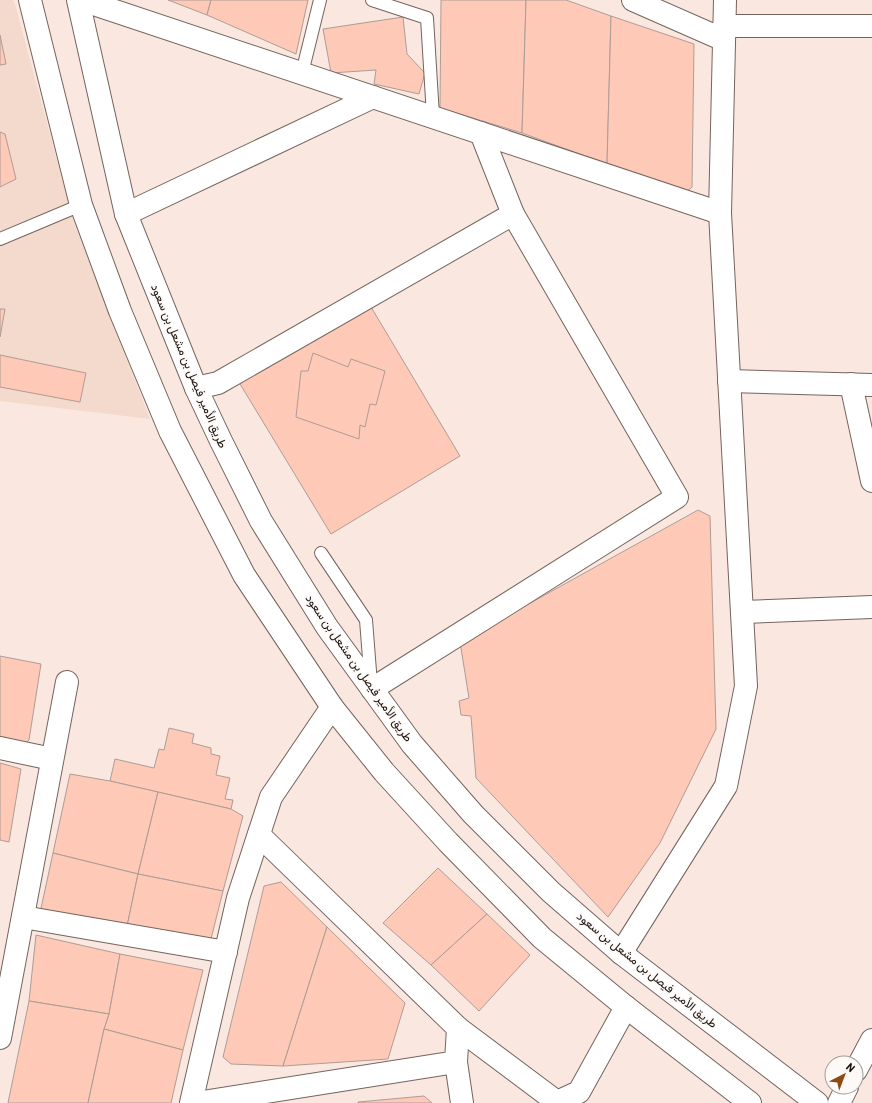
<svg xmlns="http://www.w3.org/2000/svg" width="872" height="1103" font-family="Barlow,Vazirmatn,sans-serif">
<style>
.built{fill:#f3dacd}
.building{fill:#fec9b6;stroke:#ae9c96}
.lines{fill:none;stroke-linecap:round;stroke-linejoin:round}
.service-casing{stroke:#74645d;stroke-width:14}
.minor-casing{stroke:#74645d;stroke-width:24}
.tertiary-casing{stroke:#74645d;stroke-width:24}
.service{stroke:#fff;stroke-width:12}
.minor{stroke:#fff;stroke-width:22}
.tertiary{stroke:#fff;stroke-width:22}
.labels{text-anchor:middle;stroke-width:3.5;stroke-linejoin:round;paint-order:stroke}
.street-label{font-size:12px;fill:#18120f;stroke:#fdf9f7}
</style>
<rect width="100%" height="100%" fill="#fae8e0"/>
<!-- built -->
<polygon class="built" points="0,0 13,0 15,4 73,220 150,419 0,401"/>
<!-- building -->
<g class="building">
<polygon points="168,0 211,0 207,15"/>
<polygon points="211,0 308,0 296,54 207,15"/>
<polygon points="441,0 526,0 522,133 440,108"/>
<polygon points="526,0 566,0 611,16 607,164 522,133"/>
<polygon points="611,16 694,44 692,187 685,193 607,164"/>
<polygon points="403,17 407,54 425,73 419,94 374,84 376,70 331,73 323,29"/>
<polygon points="0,35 6,64 0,65"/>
<polygon points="0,132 5,134 16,179 0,187"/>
<polygon points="371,307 460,456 331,534 237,379"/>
<polygon points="0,309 5,309 0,337"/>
<polygon points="313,353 348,367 351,359 385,371 376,405 370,404 365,427 360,425 359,439 296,417 301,371 308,371"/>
<polygon points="0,355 86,373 80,402 0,387"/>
<polygon points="698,510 710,516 716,729 660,843 608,917 476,778 471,716 461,715 459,701 469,698 460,642"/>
<polygon points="0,656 41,664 29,740 20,749 0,745"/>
<polygon points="169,728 194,734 192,743 211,748 211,754 220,756 216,775 230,778 225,799 233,800 231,809 110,781 115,759 154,768 159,749 164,750"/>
<polygon points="0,763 21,769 9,842 0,840"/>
<polygon points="70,774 110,781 158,792 138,874 53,853"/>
<polygon points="158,792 231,809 243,816 223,891 138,874"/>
<polygon points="53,853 138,874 126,931 40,913"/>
<polygon points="438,868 487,914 431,965 383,923"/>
<polygon points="138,874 223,891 211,939 126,931"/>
<polygon points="281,882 327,927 283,1066 231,1064 223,1057 264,886"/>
<polygon points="487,914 530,955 479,1011 431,965"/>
<polygon points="327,927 405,1003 388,1059 283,1066"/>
<polygon points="36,935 120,954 109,1014 29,1001"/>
<polygon points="120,954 203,970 183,1050 104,1029 109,1014"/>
<polygon points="29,1001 109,1014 104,1029 88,1103 8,1103"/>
<polygon points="104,1029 183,1050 171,1103 88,1103"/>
<polygon points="424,1096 432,1103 358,1103 358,1102"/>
</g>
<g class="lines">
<!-- service casing -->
<g class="service-casing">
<g id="service">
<polyline points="372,0 427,18 433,116"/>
<polyline points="302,73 320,0"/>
<polyline points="0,239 81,205"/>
<polyline points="321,553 366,620 371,684"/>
</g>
</g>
<!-- minor casing -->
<g class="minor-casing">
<g id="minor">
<polyline points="82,0 720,213"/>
<polyline points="633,0 724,40"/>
<polyline points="724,26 872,26"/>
<polyline points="481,133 513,214"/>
<polyline points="126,214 373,97"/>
<polyline points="729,381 872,385"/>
<polyline points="851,384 872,481"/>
<polyline points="196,388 218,383 513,214 677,497 372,689"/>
<polyline points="742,612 872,607"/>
<polyline points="0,748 52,759"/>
<polyline points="23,917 226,952"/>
<polyline points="621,953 726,786 746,686 720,213 725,0"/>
<polyline points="458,1028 557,1102 579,1092 626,1007"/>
<polyline points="0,1038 67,682"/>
<polyline points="456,1062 462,1103"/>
<polyline points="191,1103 238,898 271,797 332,707"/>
<polyline points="196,1103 456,1062 458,1028 259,835"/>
</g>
</g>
<!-- tertiary casing -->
<g class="tertiary-casing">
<g id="tertiary">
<polyline points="30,0 81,205 120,311 170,431 244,575 332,707 384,772 448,842 542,938 626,1007 750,1103"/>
<polyline points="78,0 126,214 196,388 221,441 261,521 327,627 412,744 473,814 551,892 621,953 817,1103"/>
<polyline points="856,1070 872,1040"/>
<polyline points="839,1103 847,1087"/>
</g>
</g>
<!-- service -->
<use href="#service" class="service"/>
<!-- minor -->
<use href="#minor" class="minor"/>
<!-- tertiary -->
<use href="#tertiary" class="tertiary"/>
</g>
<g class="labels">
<!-- street labels -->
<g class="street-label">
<text transform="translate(189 366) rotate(67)" y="4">طريق الأمير فيصل بن مشعل بن سعود</text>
<text transform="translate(359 668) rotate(55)" y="4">طريق الأمير فيصل بن مشعل بن سعود</text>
<text transform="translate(647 970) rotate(39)" y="4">طريق الأمير فيصل بن مشعل بن سعود</text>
</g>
</g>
<!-- north arrow -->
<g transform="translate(844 1075) rotate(42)"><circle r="19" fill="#fdf9f7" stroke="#a19d9a"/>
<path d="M0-3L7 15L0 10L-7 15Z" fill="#8b4b12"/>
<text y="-6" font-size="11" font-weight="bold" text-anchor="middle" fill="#18120f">N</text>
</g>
</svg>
